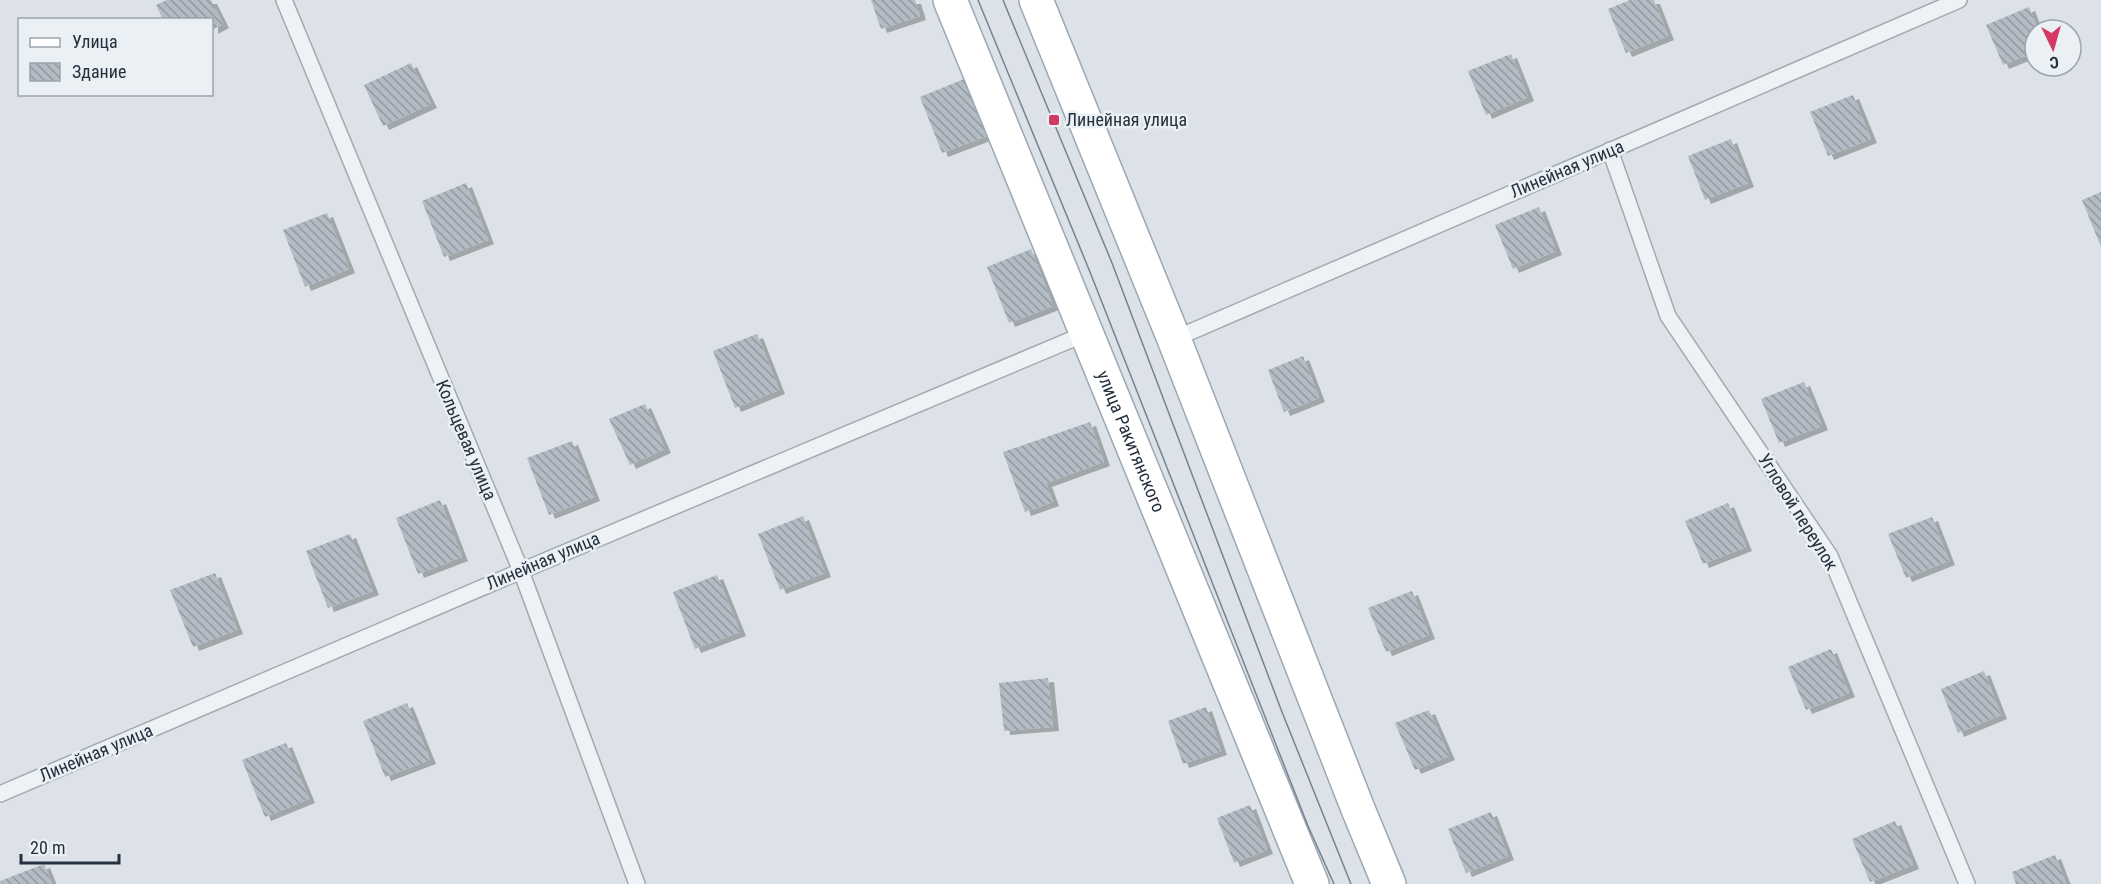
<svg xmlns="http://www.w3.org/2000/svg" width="2101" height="884" font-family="'Roboto Condensed',sans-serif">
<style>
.building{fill:url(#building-back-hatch);filter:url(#shadow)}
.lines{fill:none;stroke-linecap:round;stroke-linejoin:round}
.service-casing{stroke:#a1a9b1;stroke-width:18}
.primary-casing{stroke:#9ba7b3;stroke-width:36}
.service{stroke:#eff2f5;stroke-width:15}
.primary{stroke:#fff;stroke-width:33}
.tram{stroke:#758391;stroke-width:1.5}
.poi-dot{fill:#d53862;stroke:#ebf0f5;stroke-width:2}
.labels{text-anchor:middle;stroke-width:5;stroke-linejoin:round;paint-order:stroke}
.poi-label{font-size:18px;fill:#25313e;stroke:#ebf0f5;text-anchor:start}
.street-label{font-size:18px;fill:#25313e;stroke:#ebf0f5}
</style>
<defs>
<pattern id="building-back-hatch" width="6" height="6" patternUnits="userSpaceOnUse" patternTransform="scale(1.5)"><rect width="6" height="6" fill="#b3bbc4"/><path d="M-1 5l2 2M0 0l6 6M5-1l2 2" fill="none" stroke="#9199a1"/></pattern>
<filter id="shadow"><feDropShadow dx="6" dy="4" stdDeviation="0" flood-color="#0004"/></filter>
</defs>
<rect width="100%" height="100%" fill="#dce2e7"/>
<!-- building -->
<g class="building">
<polygon points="167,0 211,0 223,24 212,30 212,20 163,20 156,5"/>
<polygon points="871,0 915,0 920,16 881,29"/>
<polygon points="1630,0 1654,0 1668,36 1626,53 1608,9"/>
<polygon points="2029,7 2038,30 2035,30 2035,52 2003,65 1986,25"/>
<polygon points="1511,54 1528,97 1486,115 1468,71"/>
<polygon points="411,63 431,104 383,126 364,85"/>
<polygon points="964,79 987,136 942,153 920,97"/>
<polygon points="1853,95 1871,139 1828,156 1810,112"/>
<polygon points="1731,139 1748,183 1705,200 1688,156"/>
<polygon points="466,183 488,240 444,257 422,201"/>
<polygon points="2101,192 2101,247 2082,200"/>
<polygon points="1539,207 1556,251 1513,269 1495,225"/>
<polygon points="327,213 349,269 305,287 283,230"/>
<polygon points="1031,249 1053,306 1009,323 987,267"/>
<polygon points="757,334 779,390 735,408 713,351"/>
<polygon points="1303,356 1319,398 1284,412 1268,370"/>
<polygon points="1804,382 1822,426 1779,443 1761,399"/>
<polygon points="645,404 665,449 630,465 609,419"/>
<polygon points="1090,422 1104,462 1046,483 1053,502 1025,512 1003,452"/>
<polygon points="572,441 594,497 549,515 527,458"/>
<polygon points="440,500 462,557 418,574 396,518"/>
<polygon points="1728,503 1746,547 1703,564 1685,521"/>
<polygon points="803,516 825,573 780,590 758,534"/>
<polygon points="1932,517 1949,561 1906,578 1888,534"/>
<polygon points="350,534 373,591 328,608 306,551"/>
<polygon points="215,573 237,630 193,647 170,590"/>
<polygon points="717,575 740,632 695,649 673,592"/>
<polygon points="1412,591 1429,635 1386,652 1368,608"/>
<polygon points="1831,649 1849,693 1806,710 1788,667"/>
<polygon points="1984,671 2001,715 1958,733 1941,689"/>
<polygon points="1048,678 1053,727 1004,731 999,683"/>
<polygon points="407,703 430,760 385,777 363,721"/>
<polygon points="1206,707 1221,751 1183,764 1168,721"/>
<polygon points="1429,710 1449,756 1415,770 1395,723"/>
<polygon points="286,743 309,799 265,817 242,760"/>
<polygon points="1250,805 1267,850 1234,863 1217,818"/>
<polygon points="1491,812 1508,856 1466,873 1448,829"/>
<polygon points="1895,821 1913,865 1870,882 1852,839"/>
<polygon points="2055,855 2066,884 2016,884 2012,872"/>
<polygon points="44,864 52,884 1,884 0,881"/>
</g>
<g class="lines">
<!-- service casing -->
<g class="service-casing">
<g id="service">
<polyline points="284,0 521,571 637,884"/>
<polyline points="1610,150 1668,316 1830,556 1967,884"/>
<polyline points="1174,339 1959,0"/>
<polyline points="0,794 521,571 1087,333"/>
</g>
</g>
<!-- primary casing -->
<g class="primary-casing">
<g id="primary">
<path id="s1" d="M950 0 1312 884"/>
<polyline points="1036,0 1174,339 1358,809 1389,884"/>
</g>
</g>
<!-- service -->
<use href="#service" class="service"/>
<!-- primary -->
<use href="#primary" class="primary"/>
<!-- tram -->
<g class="tram">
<polyline points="978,0 1090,272 1308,826 1334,884"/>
<polyline points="1003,0 1112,263 1282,712 1351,884"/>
</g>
</g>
<!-- markers -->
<rect class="poi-dot" x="1048" y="114" width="12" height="12" rx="3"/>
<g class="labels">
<!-- poi labels -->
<g class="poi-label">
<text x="1066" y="126">Линейная улица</text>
</g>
<!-- street labels -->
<g class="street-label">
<text transform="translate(1567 169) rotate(-23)" y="6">Линейная улица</text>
<text transform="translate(466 440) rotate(67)" y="6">Кольцевая улица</text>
<text dy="6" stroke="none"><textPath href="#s1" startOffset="477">улица Ракитянского</textPath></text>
<text transform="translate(1798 512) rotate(58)" y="6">Угловой переулок</text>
<text transform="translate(543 561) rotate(-23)" y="6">Линейная улица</text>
<text transform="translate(96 753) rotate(-23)" y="6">Линейная улица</text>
</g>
</g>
<!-- legend -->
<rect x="18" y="18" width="195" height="78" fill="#ebf0f5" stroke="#9ca4ac" stroke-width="1.5"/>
<rect x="30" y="38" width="30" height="9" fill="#ffffff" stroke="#9ca4ac" stroke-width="1.5"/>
<text x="72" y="48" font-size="18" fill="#25313e">Улица</text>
<rect x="30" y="63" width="30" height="18" fill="url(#building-back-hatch)" stroke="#9ca4ac" stroke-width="1.5"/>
<text x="72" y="78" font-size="18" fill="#25313e">Здание</text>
<!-- north arrow -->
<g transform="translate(2053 48) rotate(175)"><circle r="28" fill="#ebf0f5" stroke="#9ca4ac" stroke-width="1.5"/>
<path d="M0-4.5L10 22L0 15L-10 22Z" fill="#d53862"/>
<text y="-9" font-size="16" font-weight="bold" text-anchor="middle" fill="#25313e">С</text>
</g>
<!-- scale -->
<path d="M21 854v9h98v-9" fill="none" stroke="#25313e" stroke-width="3"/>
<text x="30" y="854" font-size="18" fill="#25313e" stroke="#ebf0f5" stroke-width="4.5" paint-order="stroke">20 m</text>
</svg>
